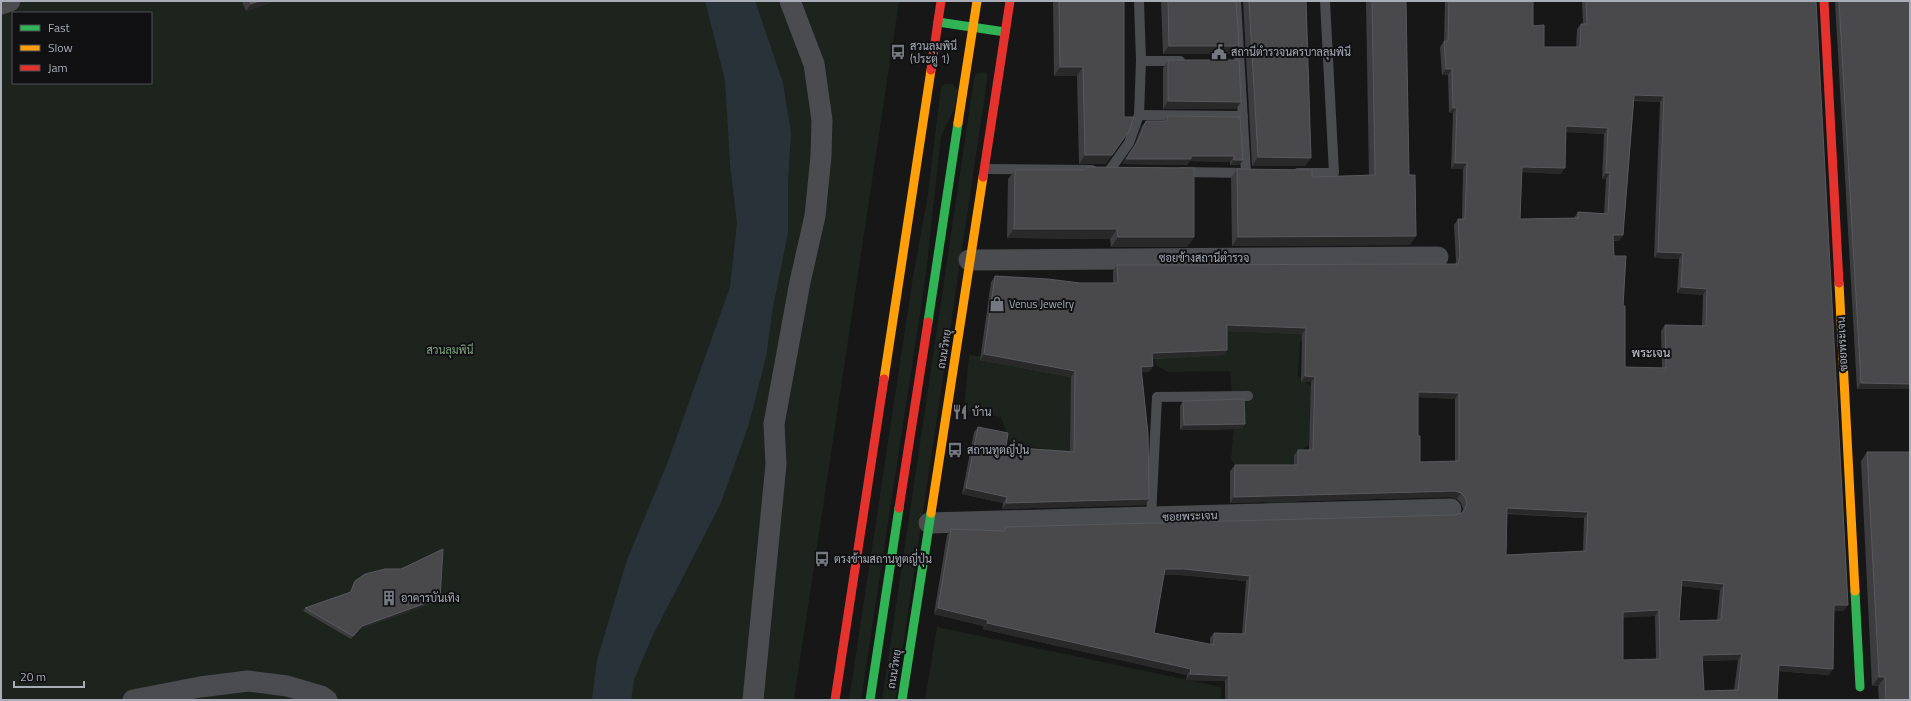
<svg xmlns="http://www.w3.org/2000/svg" width="1911" height="701" font-family="'Titillium Web',Sarabun,sans-serif">
<style>
.green{fill:#1d241e;fill-rule:evenodd}
.water{fill:#2a3239}
.lines{fill:none;stroke-linecap:round;stroke-linejoin:round}
.lane{stroke:#4b4c50;stroke-width:10}
.street{stroke:#4b4c50;stroke-width:21}
.fast{stroke:#30b455;stroke-width:9}
.slow{stroke:#ff9f0a;stroke-width:9}
.jam{stroke:#e5322d;stroke-width:9}
.wall{fill:#3d3d3f;fill-rule:evenodd}
.shaded-wall{fill:#29292a}
.building{fill:#49494c;stroke:#58595d;fill-rule:evenodd}
.labels{text-anchor:middle;stroke-width:4;stroke-linejoin:round;paint-order:stroke}
.poi-label{font-size:11px;fill:#a8adb8;stroke:#111113;text-anchor:start}
.street-label{font-size:11px;fill:#a8adb8;stroke:#111113}
.park-label{font-size:11px;fill:#7fa381;stroke:#111113}
.neighbourhood-label{font-size:12px;fill:#c9ccd4;stroke:#111113}
</style>
<rect width="100%" height="100%" fill="#171717"/>
<!-- green -->
<g class="green">
<path d="M1 1H899L794 700H1ZM13 13H151V83H13Z"/>
<polygon points="985,72 988,74 895,700 882,700 974,79 976,74"/>
<polygon points="945,84 953,84 958,90 955,107 941,136 926,274 861,700 849,700 913,277 927,201 941,87"/>
<polygon points="1209,302 1327,340 1300,341 1298,376 1316,390 1318,440 1304,448 1303,486 1293,509 1271,508 1250,490 1231,459 1234,423 1230,371 1168,372 1157,366 1152,354"/>
<polygon points="969,355 1064,368 1091,381 1098,476 1061,469 1047,449 1011,445 1001,417 964,411"/>
<polygon points="937,627 1221,687 1221,700 925,700"/>
</g>
<!-- water -->
<polygon class="water" points="705,1 755,1 783,83 791,133 788,180 788,233 773,307 766,357 748,427 720,505 652,637 634,680 631,700 592,700 597,660 627,560 667,464 730,287 737,223 730,164 725,80"/>
<g class="lines">
<!-- lane -->
<g class="lane">
<polyline points="1236,1 1246,173"/>
<polyline points="1141,61 1180,61"/>
<polyline points="1139,115 1243,116"/>
<polyline points="985,169 1092,170"/>
<polyline points="1109,171 1129,143 1139,115 1141,61 1139,1"/>
<polyline points="1182,172 1248,173"/>
<polyline points="1298,173 1334,173 1325,1"/>
<polyline points="1151,517 1157,397 1248,396"/>
</g>
<!-- street -->
<g class="street">
<polyline points="1,4 10,1"/>
<polyline points="969,260 1438,257"/>
<polyline points="929,523 1451,509"/>
<polyline points="133,700 200,687 248,681 287,686 321,696 327,700"/>
<polyline points="753,700 776,464 774,424 800,282 815,216 821,156 822,120 814,64 790,1"/>
</g>
<!-- fast -->
<g class="fast">
<polyline points="938,22 1005,32"/>
<polyline points="928,322 958,123"/>
<polyline points="1855,591 1860,687"/>
<polyline points="870,700 899,508"/>
<polyline points="902,700 931,513"/>
</g>
<!-- slow -->
<g class="slow">
<polyline points="958,123 977,1"/>
<polyline points="1839,283 1855,591"/>
<polyline points="884,379 931,70"/>
<polyline points="931,513 983,177"/>
</g>
<!-- jam -->
<g class="jam">
<polyline points="1824,1 1839,283"/>
<polyline points="931,70 941,1"/>
<polyline points="983,177 1010,1"/>
<polyline points="899,508 928,322"/>
<polyline points="835,700 884,379"/>
</g>
</g>
<!-- wall -->
<g class="wall">
<polygon points="242,1 275,1 246,11"/>
<polygon points="1053,1 1124,1 1106,164 1079,164 1077,76 1054,76"/>
<polygon points="1161,1 1236,1 1233,54 1163,54"/>
<polygon points="1243,1 1306,1 1311,158 1305,166 1252,166"/>
<polygon points="1366,1 1406,1 1410,245 1232,246 1231,178 1237,169 1312,177 1369,176"/>
<path d="M1445 1H1533V26L1544 47H1576L1577 29 1581 24H1583L1582 1H1816L1848 605 1843 611H1833L1829 675 1778 671 1777 700H1225V681L1186 680 1187 675 983 629 984 626 934 614 947 535 951 529 1002 531 1005 527 1455 515 1462 513 1463 509 1461 503 1457 499 1451 497 1230 503V471L1235 465H1294V455L1298 450H1309L1311 382H1301L1302 334 1227 331V350L1223 355 1153 359V366L1149 372H1141L1149 499 1145 505 1002 509 1003 503 962 494 974 432 978 427 1006 447 1070 451 1071 377 980 360 991 282 995 276 1080 283H1113V271L1117 265 1455 264 1456 261 1454 225 1458 219H1462L1463 169H1451L1453 113H1449L1448 75H1442L1440 47 1444 41ZM1634 101 1660 102 1654 258 1679 259 1677 293 1703 295 1702 326 1665 325 1661 331 1662 368 1625 367 1623 306 1614 256 1613 241H1619L1623 235ZM1566 132 1604 134 1602 179H1606L1604 214 1578 212 1574 218 1520 219 1522 172 1561 174ZM1418 397 1455 399V462H1420L1418 436ZM1507 514 1584 518 1583 551 1506 555ZM1164 575H1180L1246 581 1242 634 1214 633 1210 638V645L1154 633ZM1682 586 1720 590 1717 620 1679 621ZM1655 616 1656 659 1623 660V617ZM1738 660 1734 690 1704 691 1702 661Z"/>
<polygon points="1835,1 1910,1 1910,389 1857,389"/>
<polygon points="1168,60 1236,109 1163,109 1163,68"/>
<polygon points="1167,116 1240,117 1239,165 1230,165 1230,162 1190,161 1187,165 1122,164 1134,146 1142,126 1146,121 1164,121"/>
<polygon points="1086,167 1194,237 1187,247 1111,247 1110,239 1007,238 1008,179 1015,170 1084,170"/>
<polygon points="1183,401 1245,424 1241,429 1180,430 1180,406"/>
<polygon points="1867,452 1910,700 1879,700 1878,686 1872,686 1861,461"/>
<polygon points="355,581 438,601 360,629 351,639 303,611 305,608 350,592 353,584"/>
</g>
<!-- shaded-wall -->
<g class="shaded-wall">
<polygon points="259,1 275,1 246,11 251,4"/>
<polygon points="1169,46 1239,46 1233,54 1163,54"/>
<polygon points="1060,67 1083,67 1077,76 1054,76"/>
<polygon points="1446,69 1452,69 1448,75 1442,75"/>
<polygon points="1634,95 1664,96 1660,102 1630,100"/>
<polygon points="1168,101 1241,102 1236,109 1163,109"/>
<polygon points="1453,108 1457,108 1453,113 1449,113"/>
<polygon points="1566,126 1608,128 1604,134 1562,132"/>
<polygon points="1129,131 1106,164 1079,164 1085,155"/>
<polygon points="1191,156 1234,156 1230,162 1190,161 1187,165 1122,164 1126,159"/>
<polygon points="1258,157 1311,158 1305,166 1252,166"/>
<polygon points="1234,160 1243,160 1239,165 1230,165"/>
<polygon points="1455,163 1467,163 1463,169 1451,169"/>
<polygon points="1522,167 1565,168 1561,174 1518,172"/>
<polygon points="1606,173 1610,173 1606,179 1602,179"/>
<polygon points="1014,229 1117,229 1110,239 1007,238"/>
<polygon points="1613,235 1623,235 1619,241 1609,240"/>
<polygon points="1416,236 1410,245 1232,246 1238,237"/>
<polygon points="1118,237 1194,237 1187,247 1111,247"/>
<polygon points="1658,252 1683,253 1679,259 1654,258"/>
<polygon points="1681,287 1707,289 1703,295 1677,293"/>
<polygon points="1227,325 1306,328 1302,334 1223,331"/>
<polygon points="1227,350 1223,355 1148,359 1152,353"/>
<polygon points="984,354 1075,371 1071,377 980,360"/>
<polygon points="1153,366 1149,372 1137,373 1141,367"/>
<polygon points="1305,376 1315,377 1311,382 1301,382"/>
<polygon points="1861,383 1910,384 1910,389 1857,389"/>
<polygon points="1418,392 1459,393 1455,399 1414,397"/>
<polygon points="1245,424 1241,429 1180,430 1184,425"/>
<polygon points="966,488 1007,497 1003,503 962,494"/>
<polygon points="1455,491 1461,493 1457,499 1451,497 1230,503 1234,497"/>
<polygon points="1149,499 1145,505 1002,509 1006,503"/>
<polygon points="1507,508 1588,512 1584,518 1503,513"/>
<polygon points="1165,569 1184,569 1250,576 1246,581 1180,575 1161,575"/>
<polygon points="1682,580 1724,584 1720,590 1678,586"/>
<polygon points="440,598 438,601 360,629 351,639 362,626"/>
<polygon points="1834,605 1848,605 1843,611 1829,611"/>
<polygon points="938,608 988,620 984,626 934,614"/>
<polygon points="1659,610 1655,616 1619,618 1623,612"/>
<polygon points="987,623 1191,669 1187,675 983,629"/>
<polygon points="1742,654 1738,660 1698,661 1702,655"/>
<polygon points="1779,665 1833,669 1829,675 1775,671"/>
<polygon points="1190,674 1229,676 1225,681 1186,680"/>
<polygon points="1879,677 1885,677 1878,686 1872,686"/>
</g>
<!-- building -->
<g class="building">
<polygon points="250,1 259,1 251,4"/>
<polygon points="1059,1 1124,1 1124,117 1134,117 1129,131 1112,155 1085,155 1083,67 1060,67"/>
<polygon points="1168,1 1236,1 1239,46 1169,46"/>
<polygon points="1249,1 1306,1 1311,158 1258,157"/>
<polygon points="1372,1 1406,1 1409,175 1415,175 1416,236 1238,237 1237,169 1312,170 1312,177 1375,175"/>
<path d="M1449 1H1533V26L1544 25V47H1580L1581 24H1587L1586 1H1816L1848 605H1834L1833 669 1779 665 1777 700H1229V676L1190 674 1191 669 987 623 988 620 938 608 951 529 1004 531 1005 527 1455 515 1462 513 1465 509 1467 503 1465 497 1461 493 1455 491 1234 497 1235 465H1298V450H1313L1315 377 1305 376 1306 328 1227 325V350L1152 353 1153 366 1141 367 1148 434 1149 499 1006 503 1007 497 966 488 978 427 1008 433 1006 447 1074 452 1075 371 984 354 995 276 1048 279 1080 283H1118L1117 265 1458 264 1460 255 1458 219H1465L1467 163H1455L1457 108H1453L1452 69H1446L1444 41H1448ZM1634 95 1664 96 1658 252 1683 253 1681 287 1707 289 1706 326 1665 325 1666 368 1625 367V306H1623L1626 256H1614L1613 235H1623ZM1566 126 1608 128 1606 173H1610L1608 214 1578 212V218L1520 219 1522 167 1565 168ZM1418 392 1459 393V461L1420 462V436H1418ZM1507 508 1588 512 1586 551 1506 555ZM1165 569H1184L1250 576 1245 634 1214 633V645L1154 633ZM1682 580 1724 584 1721 620 1679 621ZM1659 610 1660 659 1623 660V612ZM1742 654 1738 690 1704 691 1702 655Z"/>
<polygon points="1839,1 1910,1 1910,384 1861,383"/>
<polygon points="1168,60 1239,60 1241,102 1168,101"/>
<polygon points="1167,116 1240,117 1243,160 1234,160 1234,156 1191,156 1191,159 1126,159 1138,141 1146,121 1167,121"/>
<polygon points="1086,167 1194,168 1194,237 1118,237 1117,229 1014,229 1015,170 1086,170"/>
<polygon points="1244,399 1245,424 1184,425 1183,401"/>
<polygon points="1867,452 1910,452 1910,700 1886,700 1885,677 1879,677"/>
<polygon points="443,549 440,598 362,626 353,636 305,608 351,592 355,581 365,574 385,569 401,569"/>
</g>
<!-- icons -->
<defs>
<g id="bus-bare" transform="scale(1.2)"><path d="M-5-6H5V4H4V6H2V4H-2V6H-4V4H-5ZM-3.5-4V0h7V-4ZM-3.5 1.2v1.5H-2V1.2ZM2 1.2v1.5H3.5V1.2Z" fill="#757880" stroke="#111113" stroke-width="2.5" paint-order="stroke"/></g>
<g id="civic-bare" transform="scale(1.2)"><path d="M-.6-6.5H3V-4.5H.6V-3L4-1V1h2V6H-6V1h2V-1L-.6-3ZM-1.2 2.5V6h2.4V2.5Z" fill="#757880" stroke="#111113" stroke-width="2.5" paint-order="stroke"/></g>
<g id="shop-bare" transform="scale(1.2)"><path d="M-5-2.5h2.3a2.7 3.5 0 0 1 5.4 0H5L5.5 6h-11ZM-1.5-2.5h3a1.5 2.3 0 0 0-3 0Z" fill="#757880" stroke="#111113" stroke-width="2.5" paint-order="stroke"/></g>
<g id="restaurant-bare" transform="scale(1.2)"><path d="M-5-6h1v4h1v-4h1v4h1v-4h1v5L-1.5 .5V6h-2V.5L-5-1ZM5-6V6H3V1.5H1.5Q1.5-4 5-6Z" fill="#757880" stroke="#111113" stroke-width="2.5" paint-order="stroke"/></g>
<g id="building-bare" transform="scale(1.2)"><path d="M-4-6H4V6H1V3H-1V6H-4ZM-2.5-4.3h1.7v1.8h-1.7ZM.8-4.3h1.7v1.8H.8ZM-2.5-1h1.7V.8h-1.7ZM.8-1h1.7V.8H.8Z" fill="#757880" stroke="#111113" stroke-width="2.5" paint-order="stroke"/></g>
</defs>
<g fill-rule="evenodd">
<use href="#bus-bare" x="898" y="52"/>
<use href="#civic-bare" x="1219" y="52"/>
<use href="#shop-bare" x="997" y="304"/>
<use href="#restaurant-bare" x="960" y="412"/>
<use href="#bus-bare" x="955" y="450"/>
<use href="#bus-bare" x="822" y="559"/>
<use href="#building-bare" x="389" y="598"/>
</g>
<g class="labels">
<!-- poi labels -->
<g class="poi-label">
<text x="910" y="50">สวนลุมพินี<tspan x="910" dy="13">(ประตู 1)</tspan></text>
<text x="1231" y="56">สถานีตำรวจนครบาลลุมพินี</text>
<text x="1009" y="308">Venus Jewelry</text>
<text x="972" y="416">บ้าน</text>
<text x="967" y="454">สถานทูตญี่ปุ่น</text>
<text x="834" y="563">ตรงข้ามสถานทูตญี่ปุ่น</text>
<text x="401" y="602">อาคารบันเทิง</text>
</g>
<!-- street labels -->
<g class="street-label">
<text x="1204" y="262">ซอยข้างสถานีตำรวจ</text>
<text transform="translate(1842 344) rotate(-93)" y="4">ซอยพระเจน</text>
<text transform="translate(944 349) rotate(-81)" y="4">ถนนวิทยุ</text>
<text transform="translate(1190 516) rotate(-2)" y="4">ซอยพระเจน</text>
<text transform="translate(894 669) rotate(-81)" y="4">ถนนวิทยุ</text>
</g>
<!-- park labels -->
<g class="park-label">
<text x="450" y="354">สวนลุมพินี</text>
</g>
<!-- neighbourhood labels -->
<g class="neighbourhood-label">
<text x="1651" y="357">พระเจน</text>
</g>
</g>
<!-- border -->
<rect width="1911" height="701" fill="none" stroke="#a8adb8" stroke-width="4"/>
<!-- legend -->
<rect x="12" y="12" width="140" height="72" fill="#111113" stroke="#4d4f55"/>
<rect x="20" y="25" width="20" height="6" fill="#30b455" stroke="#4d4f55"/>
<text x="48" y="32" font-size="12" fill="#a8adb8">Fast</text>
<rect x="20" y="45" width="20" height="6" fill="#ff9f0a" stroke="#4d4f55"/>
<text x="48" y="52" font-size="12" fill="#a8adb8">Slow</text>
<rect x="20" y="65" width="20" height="6" fill="#e5322d" stroke="#4d4f55"/>
<text x="48" y="72" font-size="12" fill="#a8adb8">Jam</text>
<!-- scale -->
<path d="M14 681v6h70v-6" fill="none" stroke="#a8adb8" stroke-width="2"/>
<text x="20" y="681" font-size="12" fill="#a8adb8" stroke="#111113" stroke-width="3" paint-order="stroke">20 m</text>
</svg>
